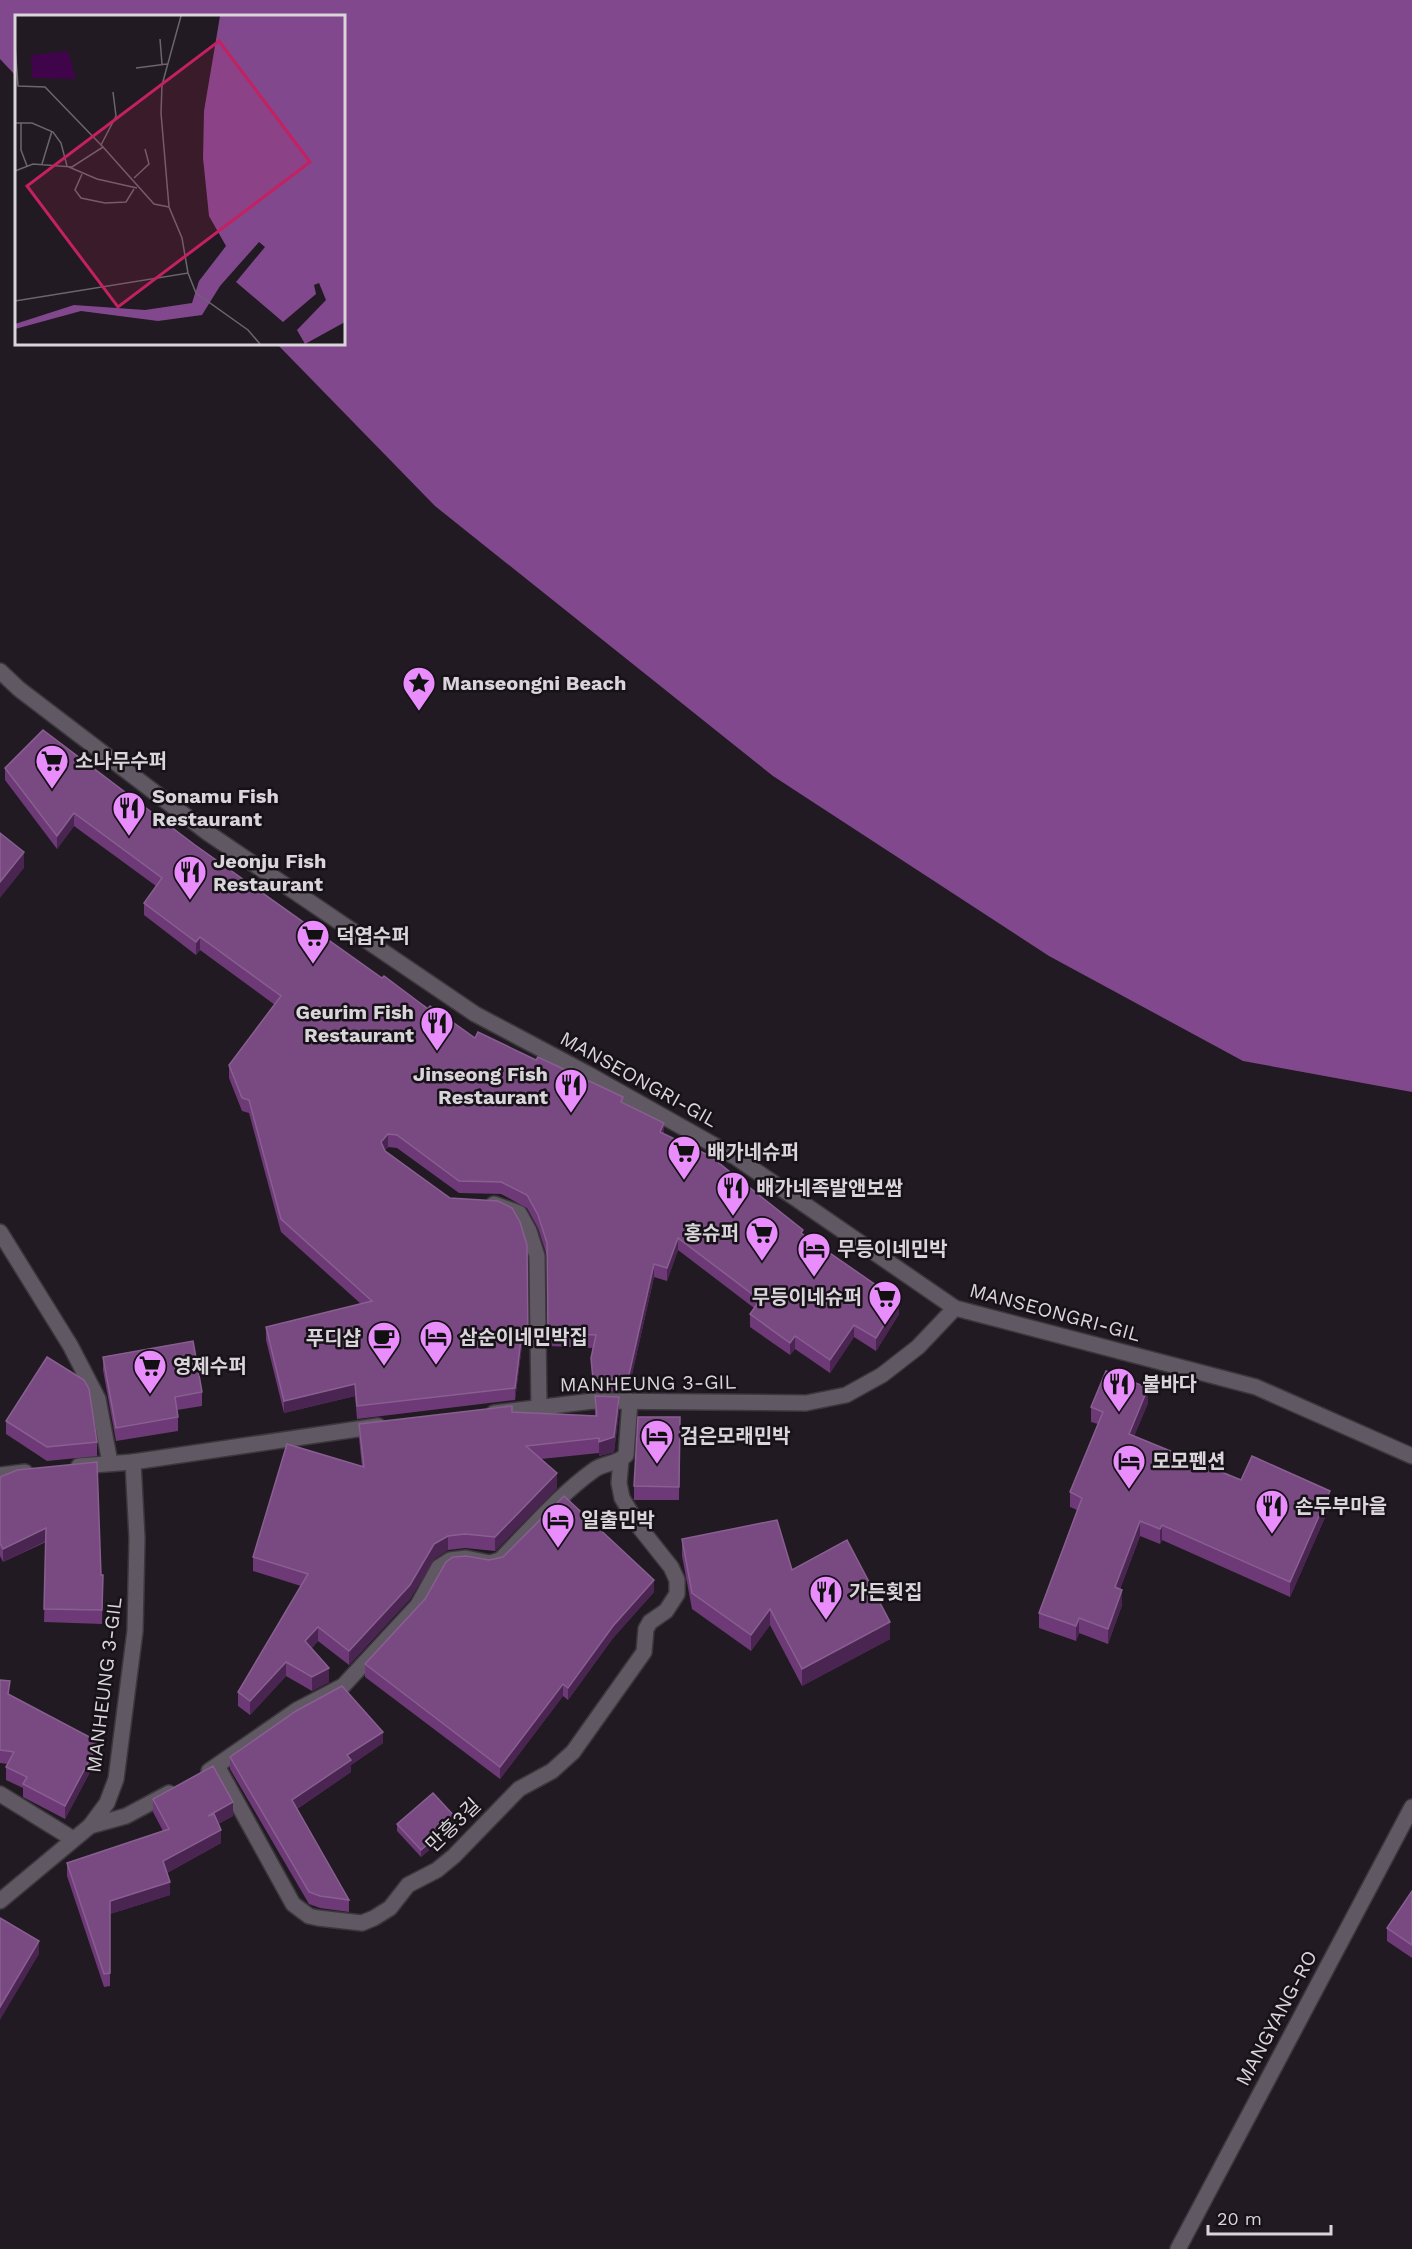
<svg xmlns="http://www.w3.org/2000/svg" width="1412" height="2249" font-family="'Work Sans','Noto Sans KR',sans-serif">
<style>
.water{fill:#82488d}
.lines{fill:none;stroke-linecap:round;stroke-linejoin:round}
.service-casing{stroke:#3c373d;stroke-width:18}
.minor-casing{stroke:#3c373d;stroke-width:18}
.tertiary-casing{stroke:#3c373d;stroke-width:18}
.service{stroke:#605862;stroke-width:15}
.minor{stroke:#605862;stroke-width:15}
.tertiary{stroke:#605862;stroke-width:15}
.wall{fill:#6d3977}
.shaded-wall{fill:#4a2551}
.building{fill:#794a82;stroke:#885f90;stroke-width:1.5}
.labels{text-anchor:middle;stroke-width:5;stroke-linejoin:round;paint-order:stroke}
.poi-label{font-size:20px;font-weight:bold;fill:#dad5db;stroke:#171118;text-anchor:start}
.street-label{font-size:20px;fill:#dad5db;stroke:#171118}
.inset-road{fill:none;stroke:#6b656c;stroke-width:1.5}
.view{fill:#c32161;fill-opacity:0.15;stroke:#c32161;stroke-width:3}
.inset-edge{fill:none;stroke:#dad5db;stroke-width:3}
</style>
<rect width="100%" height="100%" fill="#211a22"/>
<!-- water -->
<polygon class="water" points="0,0 1412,0 1412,1092 1243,1061 1049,956 773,776 435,506 277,344 344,344 344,16 16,16 16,76 0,59"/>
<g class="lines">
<!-- service casing -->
<g class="service-casing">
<g id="service">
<polyline points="494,1204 519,1213 529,1231 537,1256 539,1407"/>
<polyline points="0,1232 70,1345 98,1399 110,1463"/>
<polyline points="217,1766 293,1904 309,1916 318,1918 362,1923 374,1918 390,1908 408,1885 437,1870 454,1856 519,1789 552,1771 573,1752 644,1652 646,1629 650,1622 666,1611 677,1594 677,1580 671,1567 640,1528 622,1498 619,1483 621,1460"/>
<path d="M209 1771 297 1710 343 1686 418 1605 439 1567 450 1560 466 1558 490 1563 500 1560C531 1529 558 1496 594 1470 604 1462 617 1465 626 1455L630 1401"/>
<polyline points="0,1794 73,1839"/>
<polyline points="90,1826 126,1816 169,1793"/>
</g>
</g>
<!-- minor casing -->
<g class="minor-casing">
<g id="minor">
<polyline points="494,1413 593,1401 806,1403 846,1395 882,1375 918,1347 955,1308"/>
<polyline points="79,1466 133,1462"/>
<polyline points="0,1475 25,1472"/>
<polyline points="0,1901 90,1826 107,1803 116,1779 135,1631 137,1538 133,1462 378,1426"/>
</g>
</g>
<!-- tertiary casing -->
<g class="tertiary-casing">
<g id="tertiary">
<polyline points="0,671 19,689 208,833 475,1014 588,1074 737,1158 955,1308 1256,1387 1412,1456"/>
<polyline points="1178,2249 1412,1807"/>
</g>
</g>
<!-- service -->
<use href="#service" class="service"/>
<!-- minor -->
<use href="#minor" class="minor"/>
<!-- tertiary -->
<use href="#tertiary" class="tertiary"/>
</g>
<!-- wall -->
<g class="wall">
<polygon points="5,768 195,845 382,978 475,1038 623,1104 803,1235 899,1314 876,1351 854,1337 830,1373 795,1349 790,1355 750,1327 750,1314 754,1308 678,1250 667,1281 654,1277 628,1392 593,1391 591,1358 593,1348 548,1346 547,1256 538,1228 527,1208 501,1194 459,1193 397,1148 388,1147 385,1150 450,1198 527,1245 528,1345 522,1345 515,1400 357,1419 355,1396 284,1413 266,1340 266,1327 361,1304 281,1232 249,1113 242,1111 229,1078 229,1065 275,1005 200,950 196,955 144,915 144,903 156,886 74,826 57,849 5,780"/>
<polygon points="103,1357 202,1392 202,1406 177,1410 178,1417 178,1431 116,1441 103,1370"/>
<polygon points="595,1396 619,1411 614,1452 599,1456 599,1453 541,1459 557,1488 495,1551 465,1548 448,1550 434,1559 410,1599 349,1665 318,1641 311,1649 329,1682 312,1691 286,1676 250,1715 238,1706 238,1692 301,1586 253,1571 253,1557 362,1467 359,1438 359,1424 512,1412 595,1416"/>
<polygon points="1148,1403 1134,1436 1241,1480 1330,1506 1290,1597 1162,1540 1160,1544 1140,1536 1120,1589 1122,1605 1108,1644 1079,1633 1076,1641 1039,1628 1039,1613 1077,1510 1070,1507 1070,1492 1098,1424 1091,1422 1091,1407"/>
<polygon points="680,1417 679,1500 634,1500 634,1486"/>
<polygon points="6,1421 97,1442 97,1456 47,1461 6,1434"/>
<polygon points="0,1477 101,1575 103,1575 102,1624 44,1622 46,1542 3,1562 0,1556"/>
<polygon points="682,1539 792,1570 890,1639 802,1686 770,1625 751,1651 692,1609 682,1556"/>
<polygon points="654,1592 613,1638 568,1700 563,1696 500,1779 365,1677 365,1664"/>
<polygon points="0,1680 10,1695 99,1755 65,1819 23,1797 23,1788 6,1780 6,1767 8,1764 0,1763"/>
<polygon points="383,1743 351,1765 351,1772 297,1809 349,1900 349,1912 320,1908 309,1904 230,1769 230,1757"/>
<polygon points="153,1799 233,1816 218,1824 221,1843 167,1873 170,1895 110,1914 110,1986 104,1987 67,1876 67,1863 163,1831 153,1812"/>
<polygon points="397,1824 457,1826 421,1857 397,1831"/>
<polygon points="1412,1891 1412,1958 1387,1941 1387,1928"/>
</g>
<!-- shaded-wall -->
<g class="shaded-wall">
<polygon points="74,813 74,826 57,849 57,836"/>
<polygon points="24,852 24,868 0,898 0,882"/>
<polygon points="200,937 200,950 196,955 196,942"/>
<polygon points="664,1123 664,1136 660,1132"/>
<polygon points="388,1134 388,1147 381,1154 381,1142"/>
<polygon points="678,1238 678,1250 667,1281 667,1268"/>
<polygon points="654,1264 654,1277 628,1392 628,1379"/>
<polygon points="899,1301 899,1314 876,1351 876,1338"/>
<polygon points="854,1325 854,1337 830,1373 830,1360"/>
<polygon points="522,1332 522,1345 515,1400 515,1388"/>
<polygon points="795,1336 795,1349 790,1355 790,1343"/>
<polygon points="355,1384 355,1396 284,1413 284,1401"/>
<polygon points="1148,1388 1148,1403 1129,1449 1129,1434"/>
<polygon points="619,1397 619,1411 614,1452 599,1456 599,1442"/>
<polygon points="557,1473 557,1488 495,1551 495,1537"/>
<polygon points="1330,1491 1330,1506 1290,1597 1290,1582"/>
<polygon points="1140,1521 1140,1536 1115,1602 1115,1587"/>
<polygon points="1162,1525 1162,1540 1160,1544 1160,1529"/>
<polygon points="46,1528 46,1541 3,1562 3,1549"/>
<polygon points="448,1536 448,1550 434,1559 410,1599 349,1665 349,1651 434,1544"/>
<polygon points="654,1580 654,1592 613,1638 568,1700 568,1688 613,1626"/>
<polygon points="1122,1590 1122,1605 1108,1644 1108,1629"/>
<polygon points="770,1609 770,1625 751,1651 751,1635"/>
<polygon points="1079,1618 1079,1633 1076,1641 1076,1626"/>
<polygon points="890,1622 890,1639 802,1686 802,1669"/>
<polygon points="318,1627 318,1641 305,1656 305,1641"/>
<polygon points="286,1662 286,1676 250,1715 250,1701"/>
<polygon points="329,1668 329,1682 312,1691 312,1677"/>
<polygon points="563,1684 563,1696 500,1779 500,1767"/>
<polygon points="383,1732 383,1743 351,1765 351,1772 292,1812 292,1800 347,1755"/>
<polygon points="99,1742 99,1755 65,1819 65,1806"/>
<polygon points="233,1802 233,1816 208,1829 208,1816"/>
<polygon points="457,1819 457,1826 421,1857 421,1850"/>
<polygon points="221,1830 221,1843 163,1875 163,1861"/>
<polygon points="170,1882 170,1895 110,1914 110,1901"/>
<polygon points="39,1941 39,1954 0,2020 0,2007"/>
</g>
<!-- building -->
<g class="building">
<polygon points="43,730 195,845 382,978 384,976 428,1009 430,1006 475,1038 478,1032 536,1060 538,1057 623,1097 621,1102 664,1123 660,1132 710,1156 803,1230 801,1233 899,1301 876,1338 854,1325 830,1360 795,1336 790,1343 750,1314 760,1300 678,1238 667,1268 654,1264 628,1379 593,1379 591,1358 596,1335 548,1333 547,1243 538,1215 527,1195 501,1182 459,1181 397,1135 388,1134 381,1142 385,1151 450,1198 498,1201 512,1208 520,1222 527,1245 528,1333 522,1332 515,1388 357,1406 355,1384 284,1401 266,1327 372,1301 281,1219 249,1100 242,1098 229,1065 281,996 200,937 196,942 144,903 162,878 74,813 57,836 5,768"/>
<polygon points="0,833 24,852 0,882"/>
<polygon points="193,1341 202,1392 175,1397 178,1417 116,1428 103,1357"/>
<polygon points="47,1357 84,1380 89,1389 97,1442 47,1447 6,1421"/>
<polygon points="1106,1371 1148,1388 1129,1434 1241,1480 1252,1456 1330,1491 1290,1582 1162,1525 1160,1529 1140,1521 1115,1587 1122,1590 1108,1629 1079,1618 1076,1626 1039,1613 1082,1498 1070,1492 1103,1412 1091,1407"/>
<polygon points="595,1396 619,1397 614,1437 599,1442 599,1438 526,1446 557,1473 495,1537 465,1534 448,1536 434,1544 410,1585 349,1651 318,1627 305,1641 329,1668 312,1677 286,1662 250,1701 238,1692 308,1574 253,1557 287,1444 364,1467 359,1424 512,1406 512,1412 597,1416"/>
<polygon points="638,1417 680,1417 679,1487 634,1486"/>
<polygon points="97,1462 101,1575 103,1575 102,1610 44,1609 46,1528 3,1549 0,1543 0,1477 17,1470"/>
<polygon points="564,1496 654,1580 613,1626 568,1688 563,1684 500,1767 365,1664 425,1599 446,1562 453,1557 466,1556 489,1560 503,1557"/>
<polygon points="777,1520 792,1570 847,1540 890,1622 802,1669 770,1609 751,1635 692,1593 682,1539"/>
<polygon points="0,1680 10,1681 8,1694 99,1742 65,1806 23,1784 27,1777 6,1767 14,1752 0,1750"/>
<polygon points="342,1686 383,1732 347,1755 351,1760 292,1800 349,1900 320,1896 309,1892 230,1757 296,1711"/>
<polygon points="213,1766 233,1802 208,1816 214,1814 221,1830 163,1861 170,1882 110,1901 110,1973 104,1974 67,1863 169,1829 153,1799"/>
<polygon points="433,1793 457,1819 421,1850 397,1824"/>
<polygon points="1412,1891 1412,1945 1387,1928"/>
<polygon points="0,1918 39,1941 0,2007"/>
</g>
<!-- icons -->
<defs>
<g id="sight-pin" transform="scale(1.725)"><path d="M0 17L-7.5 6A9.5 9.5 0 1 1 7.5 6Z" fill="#ea8dfc" stroke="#171118"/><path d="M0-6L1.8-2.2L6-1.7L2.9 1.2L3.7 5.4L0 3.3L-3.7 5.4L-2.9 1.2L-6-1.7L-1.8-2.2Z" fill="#111"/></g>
<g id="supermarket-pin" transform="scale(1.725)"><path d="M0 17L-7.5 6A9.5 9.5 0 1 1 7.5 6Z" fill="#ea8dfc" stroke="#171118"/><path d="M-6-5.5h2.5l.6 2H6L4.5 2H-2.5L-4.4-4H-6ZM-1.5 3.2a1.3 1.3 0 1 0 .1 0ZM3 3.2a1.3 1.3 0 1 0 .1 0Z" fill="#111"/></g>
<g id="restaurant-pin" transform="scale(1.725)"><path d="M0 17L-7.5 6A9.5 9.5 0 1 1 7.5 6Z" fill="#ea8dfc" stroke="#171118"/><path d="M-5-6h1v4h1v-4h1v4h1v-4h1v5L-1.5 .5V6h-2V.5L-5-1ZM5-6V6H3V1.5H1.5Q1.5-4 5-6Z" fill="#111"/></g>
<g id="hotel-pin" transform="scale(1.725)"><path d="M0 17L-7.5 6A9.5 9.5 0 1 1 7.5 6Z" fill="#ea8dfc" stroke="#171118"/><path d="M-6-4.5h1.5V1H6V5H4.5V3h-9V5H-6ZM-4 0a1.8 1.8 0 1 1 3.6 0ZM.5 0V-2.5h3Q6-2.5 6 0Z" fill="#111"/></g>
<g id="cafe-pin" transform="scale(1.725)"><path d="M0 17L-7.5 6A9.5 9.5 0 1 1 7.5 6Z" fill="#ea8dfc" stroke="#171118"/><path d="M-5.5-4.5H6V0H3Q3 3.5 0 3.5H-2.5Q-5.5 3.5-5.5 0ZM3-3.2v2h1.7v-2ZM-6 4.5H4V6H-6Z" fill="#111"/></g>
</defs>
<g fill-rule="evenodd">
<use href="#sight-pin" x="419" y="683"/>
<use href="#supermarket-pin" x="52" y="761"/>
<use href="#restaurant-pin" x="129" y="808"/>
<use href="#restaurant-pin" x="190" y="872"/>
<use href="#supermarket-pin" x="313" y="936"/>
<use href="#restaurant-pin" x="437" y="1023"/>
<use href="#restaurant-pin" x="571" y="1085"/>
<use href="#supermarket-pin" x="684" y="1152"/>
<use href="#restaurant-pin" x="733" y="1188"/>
<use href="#supermarket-pin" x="762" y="1233"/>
<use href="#hotel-pin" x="814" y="1249"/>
<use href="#supermarket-pin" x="885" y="1297"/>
<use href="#hotel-pin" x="436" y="1337"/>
<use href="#cafe-pin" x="384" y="1338"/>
<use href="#supermarket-pin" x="150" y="1366"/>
<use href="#restaurant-pin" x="1119" y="1384"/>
<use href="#hotel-pin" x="657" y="1436"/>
<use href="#hotel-pin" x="1129" y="1461"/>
<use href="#restaurant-pin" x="1272" y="1506"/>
<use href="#hotel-pin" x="558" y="1520"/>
<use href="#restaurant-pin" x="826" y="1592"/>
</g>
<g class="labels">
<!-- poi labels -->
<g class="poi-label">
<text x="442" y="690">Manseongni Beach</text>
<text x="75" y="768">소나무수퍼</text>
<text x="152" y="803">Sonamu Fish<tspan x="152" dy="23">Restaurant</tspan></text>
<text x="213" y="868">Jeonju Fish<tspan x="213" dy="23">Restaurant</tspan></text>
<text x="336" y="943">덕엽수퍼</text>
<text x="414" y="1019" text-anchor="end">Geurim Fish<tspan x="414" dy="23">Restaurant</tspan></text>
<text x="548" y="1081" text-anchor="end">Jinseong Fish<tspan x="548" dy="23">Restaurant</tspan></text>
<text x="707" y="1159">배가네슈퍼</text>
<text x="756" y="1195">배가네족발앤보쌈</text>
<text x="739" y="1240" text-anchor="end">홍슈퍼</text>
<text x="837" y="1256">무등이네민박</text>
<text x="862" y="1304" text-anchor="end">무등이네슈퍼</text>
<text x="459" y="1344">삼순이네민박집</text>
<text x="361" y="1345" text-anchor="end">푸디샵</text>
<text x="173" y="1373">영제수퍼</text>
<text x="1142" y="1391">불바다</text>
<text x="680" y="1443">검은모래민박</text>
<text x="1152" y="1468">모모펜션</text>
<text x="1295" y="1513">손두부마을</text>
<text x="581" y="1527">일출민박</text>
<text x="849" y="1599">가든횟집</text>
</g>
<!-- street labels -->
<g class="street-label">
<text transform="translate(639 1079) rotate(29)" y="7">MANSEONGRI-GIL</text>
<text transform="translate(1055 1312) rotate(15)" y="7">MANSEONGRI-GIL</text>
<text transform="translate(648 1383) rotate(-1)" y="7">MANHEUNG 3-GIL</text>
<text transform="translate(104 1685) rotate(-83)" y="7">MANHEUNG 3-GIL</text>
<text transform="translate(453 1825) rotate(-44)" y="7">만흥3길</text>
<text transform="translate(1276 2018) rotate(-62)" y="7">MANGYANG-RO</text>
</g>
</g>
<!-- overview -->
<g transform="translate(15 15)">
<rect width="330" height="330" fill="#211a22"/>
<path d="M53 36 61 64 17 63 16 40Z" fill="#40044a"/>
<path d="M205 1H330V307L290 329 282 315 311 285 304 268 299 270 301 279 268 307 221 267 250 232 244 227 205 271 187 300 143 306 66 296 0 314V309L59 290 130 295 177 288 184 266 211 231 194 201 188 143 189 96Z" fill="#82488d"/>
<path class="inset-road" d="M166 1 147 70 146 98 154 192 167 223 173 258M145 24 147 49M0 30 3 71 30 72 88 132M121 53 152 49M0 108H17L38 117 46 128 52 151M6 108V135L12 151M86 130 101 101 98 77M27 149 37 116M54 152 82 164 122 173M0 156 18 149 57 152 88 132 139 189 154 192M67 159 60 175 66 183 90 188 111 187 119 174M119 163 134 149 130 134M0 286 173 258 181 278 233 315 245 329"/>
<path class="view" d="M204 26 295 147 103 292 12 171Z"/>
<rect width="330" height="330" class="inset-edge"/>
</g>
<!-- scale -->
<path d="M1208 2225v9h123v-9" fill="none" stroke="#dad5db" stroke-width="3"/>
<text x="1217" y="2225" font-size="18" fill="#dad5db" stroke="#171118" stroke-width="4.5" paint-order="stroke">20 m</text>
</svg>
